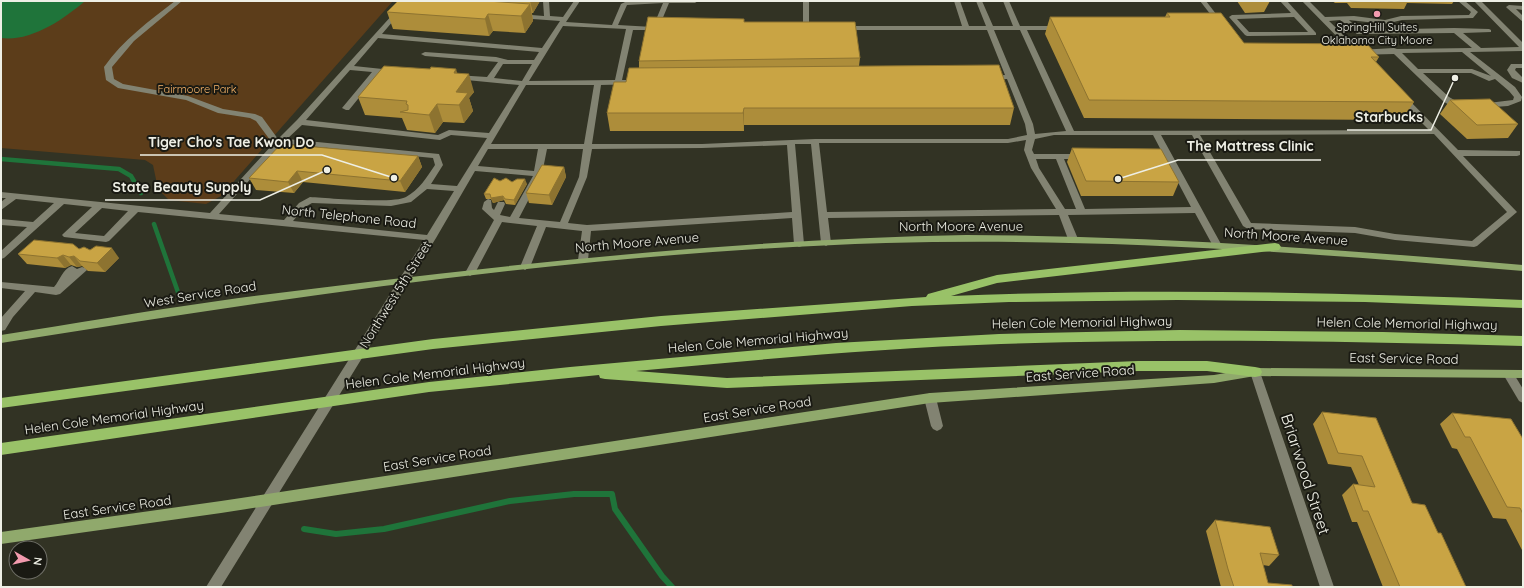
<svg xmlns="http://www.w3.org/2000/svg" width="1524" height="588" font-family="Quicksand,sans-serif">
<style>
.green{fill:#5c3d1a}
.water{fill:#1f743a}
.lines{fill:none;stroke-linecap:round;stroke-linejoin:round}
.stream-far1{stroke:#1f743a;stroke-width:4.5}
.stream{stroke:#1f743a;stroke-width:6}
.minor{fill:#828372;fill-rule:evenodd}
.major{fill:#90a96c;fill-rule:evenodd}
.highway{fill:#99c268;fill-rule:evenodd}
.wall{fill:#ad8d3a}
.shaded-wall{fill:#8d7330}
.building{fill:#c9a444;stroke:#8d7330}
.poi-dot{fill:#f29aae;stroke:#1a1a13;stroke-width:1.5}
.labels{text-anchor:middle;stroke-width:4;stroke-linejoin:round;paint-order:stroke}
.far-poi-label{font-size:11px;fill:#eeefe5;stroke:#1a1a13}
.far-park-label{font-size:11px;fill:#f8b469;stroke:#1a1a13}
.street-label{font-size:13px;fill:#eeefe5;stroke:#1a1a13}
.near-street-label{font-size:16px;fill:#eeefe5;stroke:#1a1a13}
.leader{fill:none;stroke:#eeefe5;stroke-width:1.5}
.callout-dot{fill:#eeefe5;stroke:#1a1a13;stroke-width:1.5}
.callout-label{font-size:14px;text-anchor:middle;font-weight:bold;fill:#eeefe5;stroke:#1a1a13;stroke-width:4;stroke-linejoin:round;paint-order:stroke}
</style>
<rect width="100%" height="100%" fill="#323324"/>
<!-- green -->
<polygon class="green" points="1,1 393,1 221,196 206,204 169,200 158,189 153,165 145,160 1,148"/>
<!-- water -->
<path class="water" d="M1 1H85C64 19 31 42 1 38Z"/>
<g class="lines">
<!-- stream-far1 -->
<g class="stream-far1">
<polyline points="1,159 119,169 131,176 141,193"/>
<polyline points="154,224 179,295"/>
</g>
<!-- stream -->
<polyline class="stream" points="304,529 336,534 384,529 510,501 574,494 612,494 615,509 662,576 672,587"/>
<!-- minor -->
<g class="minor">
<path d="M175 1H182L134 41 112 67 114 79 123 84 188 96 223 109 255 114 262 117 278 139 297 120 394 13 399 14 382 34 542 48 560 21 519 18 516 16 519 14 544 16 543 1H549L550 16 563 17 574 1H580L566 22 612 25 621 4 627 1H698L695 3H669L659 27 662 29 661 30H633L622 80H640L644 82 640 84 601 85 592 144H702L815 139H1008L1027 135 1025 124 1007 79 990 80 986 78 990 76 1005 75 987 30H843L840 28 843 26H962L954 1H960L969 26H986L976 1H982L993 26H1013L1003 1H1009L1020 26H1061L1064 28 1061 30H1027L1074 131 1429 130 1398 99V95H1404L1458 150 1520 151V155L1517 156H1463L1517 212 1477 246 1474 247 1395 240 1355 233 1248 229 1243 226 1192 135H1161L1221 244 1219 246H1213L1195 213 1068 215 1078 239 1073 242 1068 239 1059 215 828 218 831 243 826 246 821 243 811 144H795L804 244 802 246 799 247 794 244 792 218 591 231 588 260 583 263 578 260 582 231 546 227 530 267 525 270 520 267 537 226 502 222 475 273 470 276 465 273 494 220 482 209 484 202 488 199 491 200 492 208 494 210 498 202H504L505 204 500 215 510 217 533 176 475 171 436 238 221 587H206L424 240 138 212 109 241 106 242 64 237 62 235 64 233 92 207 64 204 4 258 1 259V251L27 227 1 225V219L33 222 54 203 16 199 1 210V202L6 198H1V192L210 213 273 144 256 121 250 118 218 113 186 100 118 88 106 80 104 67C123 40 149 21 175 1ZM663 3 653 27 618 25 627 5ZM563 26 626 29 615 80 529 81ZM994 30H1020L1066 131 1035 134 1033 124ZM378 38 539 52 534 60H508L496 57 425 52 421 54 425 56 498 62 487 77 456 75 452 77 456 79 519 85 489 133 449 130 438 135 306 120 350 70 372 72 342 108 346 110H349L379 73 395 74 396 72 392 70 354 66ZM503 64H532L522 81 494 78ZM526 85H594L584 144H491ZM302 125 440 140 451 135 487 138 457 186 431 184 443 165 439 154 287 139ZM1434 134 1507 212 1472 241 1395 234 1355 227 1251 223 1200 135ZM1054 135H1153L1191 207 1085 209 1064 159H1083L1087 156 1086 154H1034L1032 150 1035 139ZM1026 140 1024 150 1031 168 1056 209 827 212 819 143H1008ZM287 144 433 158 435 165C427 177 419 190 406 197 394 204 327 198 310 197L299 203 284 220 219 214 280 146ZM787 145 792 212 587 225 568 223 587 177 592 149 702 148ZM488 149H538L534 171 478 166ZM547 149H583L579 177 560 222 519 218 542 174ZM1036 159H1056L1076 209H1065L1039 168ZM427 189 454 191 427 235 293 221 305 207 312 203 391 206 411 202ZM102 208 128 211 104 236 75 233Z"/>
<polygon points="803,1 809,1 809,28 806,30 803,28"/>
<polygon points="1200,1 1206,1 1223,23 1222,24 1218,24"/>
<path d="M1280 1H1287L1316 33V35L1247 36 1245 35 1229 17 1232 15 1291 13ZM1294 17 1308 32H1249L1237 19Z"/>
<path d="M1302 1H1309L1325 17 1354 16 1385 20 1401 16 1469 15 1471 12 1458 1H1465L1478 12 1473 18 1402 20 1385 24 1349 20 1359 30 1454 28 1489 29 1491 30V32L1463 33 1481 48 1519 47 1474 1H1481L1523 43V51L1470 52 1515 87 1522 97 1521 101 1508 106 1480 108V104L1513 100 1514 97 1509 91 1495 79 1489 81 1471 73H1423L1449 97 1465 106 1461 108 1452 107 1443 101 1394 54 1355 55ZM1340 20 1357 34 1454 33 1472 48 1397 49 1394 48 1359 50 1329 21ZM1462 52 1491 76 1472 69H1418L1402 53Z"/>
<polygon points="1509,5 1523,6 1523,10 1516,9 1523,16 1523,22 1507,8 1506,7"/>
<polygon points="1511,64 1523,64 1523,68 1516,68 1515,70 1523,78 1523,83 1512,78 1507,70"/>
<path d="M72 266 77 269 82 267 85 268 87 270 60 294 56 295 35 292 13 317 5 330 1 331V318L25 291 1 288V282L54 287C60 281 62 269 72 266Z"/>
<polygon points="1255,368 1259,369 1260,372 1334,587 1320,587 1250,372 1251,369"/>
<polygon points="1508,370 1512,371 1523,389 1523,403 1519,401 1503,374 1504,371"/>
<polygon points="930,393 934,395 936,398 943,426 941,429 937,431 933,429 931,426 924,398 926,395"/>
</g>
<!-- major -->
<g class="major">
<path d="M966 235C1152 236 1337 249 1523 265V271C1311 253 1099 237 886 243 589 252 294 296 1 343V335C73 324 145 311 218 301 268 294 318 288 368 282 568 258 764 239 966 235Z"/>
<polygon points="1255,368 1523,370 1523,378 1255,376 1214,383 930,403 221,513 1,544 1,532 221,501 930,393 1214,375"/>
</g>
<!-- highway -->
<g class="highway">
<path d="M1275 243 1279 244 1281 247 1279 250 997 283 951 296C1142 288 1332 292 1523 300V308L1365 302 1178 300 1009 302 912 306 661 326 433 349 1 408V398L433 339 661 316 926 297 928 294 997 275Z"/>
<path d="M1180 330 1383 332 1523 336V346C1349 341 1175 338 1001 344 879 348 757 360 636 371L727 378 1138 361H1207L1255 367 1260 368 1262 372 1260 376 1255 377 1207 371H1138L727 388 605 379 600 378 599 375 429 392 1 455V443L429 382 570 367 836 343 999 334Z"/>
</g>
</g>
<!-- wall -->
<g class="wall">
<polygon points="398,1 540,1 533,13 532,13 533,21 525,33 493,31 489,36 393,29 387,12"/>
<polygon points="1237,1 1270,1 1264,12 1245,13"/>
<polygon points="1332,1 1454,1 1452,4 1407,3 1404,9 1351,8 1347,3 1335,3"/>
<polygon points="1167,13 1244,43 1379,57 1376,62 1414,102 1402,120 1084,118 1045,34 1050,17 1165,17"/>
<polygon points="744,22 860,58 859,66 1014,108 1010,125 744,125 744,131 610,131 607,113 626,82 639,68 639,61"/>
<polygon points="458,73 474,92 469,98 473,111 464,123 443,122 435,133 407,130 402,118 365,115 358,97"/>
<polygon points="1450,100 1518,124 1508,138 1467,139 1440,114"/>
<polygon points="281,144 418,156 422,167 405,192 303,182 294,193 256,190 249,178"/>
<polygon points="1072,148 1179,182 1173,196 1081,196 1067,162"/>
<polygon points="564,167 566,177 552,205 529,203 526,193"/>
<polygon points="500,181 527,184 515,205 506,204 504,200 493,203 491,199 486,199 484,194"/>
<polygon points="79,249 90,250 119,258 105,272 88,271 82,266 77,267 71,265 65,268 27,264 18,254"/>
<polygon points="1322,412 1412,503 1438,533 1466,587 1383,587 1357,522 1352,522 1342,495 1353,484 1359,485 1351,467 1328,464 1313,424"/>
<polygon points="1452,413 1523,439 1523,552 1506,519 1493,518 1457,449 1452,448 1440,424"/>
<polygon points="1215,520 1279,555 1269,566 1263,565 1268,583 1292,587 1221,587 1206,531"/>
</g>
<!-- shaded-wall -->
<g class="shaded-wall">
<polygon points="530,1 540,1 533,13"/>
<polygon points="530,4 533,21 525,33 521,16"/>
<polygon points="488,14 493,31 489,36 485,19"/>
<polygon points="456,69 461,85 469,74 474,92 469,98 473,111 464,123 459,105 456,92 454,73"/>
<polygon points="437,104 443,122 435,133 429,115"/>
<polygon points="744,108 744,131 743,113"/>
<polygon points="418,156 422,167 405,192 400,181"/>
<polygon points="564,167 566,177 552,205 549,195"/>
<polygon points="297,171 303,182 294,193 288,182"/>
<polygon points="525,179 527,184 515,205 514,200"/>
<polygon points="503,196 504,200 493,203 491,198"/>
<polygon points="112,248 119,258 105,272 97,263"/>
<polygon points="63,255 71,265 65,268 57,258"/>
<polygon points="74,256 82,266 77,267 69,257"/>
</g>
<!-- building -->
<g class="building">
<polygon points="398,1 487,1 530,4 521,16 488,14 485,19 387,12"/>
<polygon points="1167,13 1221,13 1244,43 1367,44 1379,57 1371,57 1414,102 1089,100 1050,17 1170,17"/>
<polygon points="648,17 744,19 744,22 855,22 860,58 639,61"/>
<polygon points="999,65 1014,108 744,108 743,113 607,113 614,82 626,82 629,68"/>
<polygon points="384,66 430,69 431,67 456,69 454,73 469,74 456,92 468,93 459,105 437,104 429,115 400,112 408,110 408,105 406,104 407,101 358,97"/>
<polygon points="1490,99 1518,124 1477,125 1450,100"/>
<polygon points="281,144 418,156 400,181 297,171 288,182 249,178"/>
<polygon points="1072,148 1161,149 1179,182 1086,181"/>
<polygon points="542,165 564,167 549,195 526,193"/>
<polygon points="494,178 500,181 506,178 512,182 517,179 525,179 514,200 505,199 503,196 491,198 490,194 484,194"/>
<polygon points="34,240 73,244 79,249 84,247 90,250 96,246 112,248 97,263 80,261 74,256 69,257 63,255 57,258 18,254"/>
<polygon points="1322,412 1376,418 1412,503 1425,505 1438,533 1441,533 1466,587 1400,587 1368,511 1363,511 1353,484 1375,487 1362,456 1338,453"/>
<polygon points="1452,413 1511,419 1523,439 1523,514 1520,508 1507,507 1470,437 1465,437"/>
<polygon points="1215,520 1270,527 1279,555 1260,553 1268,583 1292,585 1292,587 1234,587 1228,569"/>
</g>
<!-- markers -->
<circle class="poi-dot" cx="1377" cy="14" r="4"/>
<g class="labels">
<!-- far-poi labels -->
<g class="far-poi-label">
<text x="1377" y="31">SpringHill Suites<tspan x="1377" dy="13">Oklahoma City Moore</tspan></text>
</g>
<!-- far-park labels -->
<g class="far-park-label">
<text x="197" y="93">Fairmoore Park</text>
</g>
<!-- street labels -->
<g class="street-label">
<text transform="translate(349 216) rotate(6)" y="5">North Telephone Road</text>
<text x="961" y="231">North Moore Avenue</text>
<text transform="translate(1286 236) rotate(4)" y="5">North Moore Avenue</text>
<text transform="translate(637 242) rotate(-5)" y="5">North Moore Avenue</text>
<text transform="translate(200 294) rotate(-9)" y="5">West Service Road</text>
<text transform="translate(395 294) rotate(-58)" y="5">Northwest 5th Street</text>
<text transform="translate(1082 322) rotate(-1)" y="5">Helen Cole Memorial Highway</text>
<text transform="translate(1407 323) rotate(1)" y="5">Helen Cole Memorial Highway</text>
<text transform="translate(758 340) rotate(-5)" y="5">Helen Cole Memorial Highway</text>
<text transform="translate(1404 358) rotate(1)" y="5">East Service Road</text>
<text transform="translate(435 373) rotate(-7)" y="5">Helen Cole Memorial Highway</text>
<text transform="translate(1080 373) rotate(-4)" y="5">East Service Road</text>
<text transform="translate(757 409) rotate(-9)" y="5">East Service Road</text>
<text transform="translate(114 417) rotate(-8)" y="5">Helen Cole Memorial Highway</text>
<text transform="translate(437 458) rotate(-9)" y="5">East Service Road</text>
<text transform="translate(117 507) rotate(-8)" y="5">East Service Road</text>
</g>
<!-- near-street labels -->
<g class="near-street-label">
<text transform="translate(1306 474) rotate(72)" y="6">Briarwood Street</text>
</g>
</g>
<!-- callouts -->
<path class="leader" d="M1455 78L1431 130H1347M394 178L322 155H140M1118 179L1178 160H1321M327 170L260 200H105"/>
<g class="callout-dot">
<circle cx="1455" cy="78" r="4"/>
<circle cx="394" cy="178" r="4"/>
<circle cx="1118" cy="179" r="4"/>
<circle cx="327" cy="170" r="4"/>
</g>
<g class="callout-label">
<text x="1389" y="122">Starbucks</text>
<text x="231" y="147">Tiger Cho's Tae Kwon Do</text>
<text x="1250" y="151">The Mattress Clinic</text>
<text x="182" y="192">State Beauty Supply</text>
</g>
<!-- border -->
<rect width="1524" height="588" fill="none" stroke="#eeefe5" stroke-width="4"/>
<!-- north arrow -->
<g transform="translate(28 560) rotate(98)"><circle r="19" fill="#1a1a13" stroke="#6f6f67"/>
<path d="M0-3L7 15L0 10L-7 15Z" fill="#f29aae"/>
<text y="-6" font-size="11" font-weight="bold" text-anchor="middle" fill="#eeefe5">N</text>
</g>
</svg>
